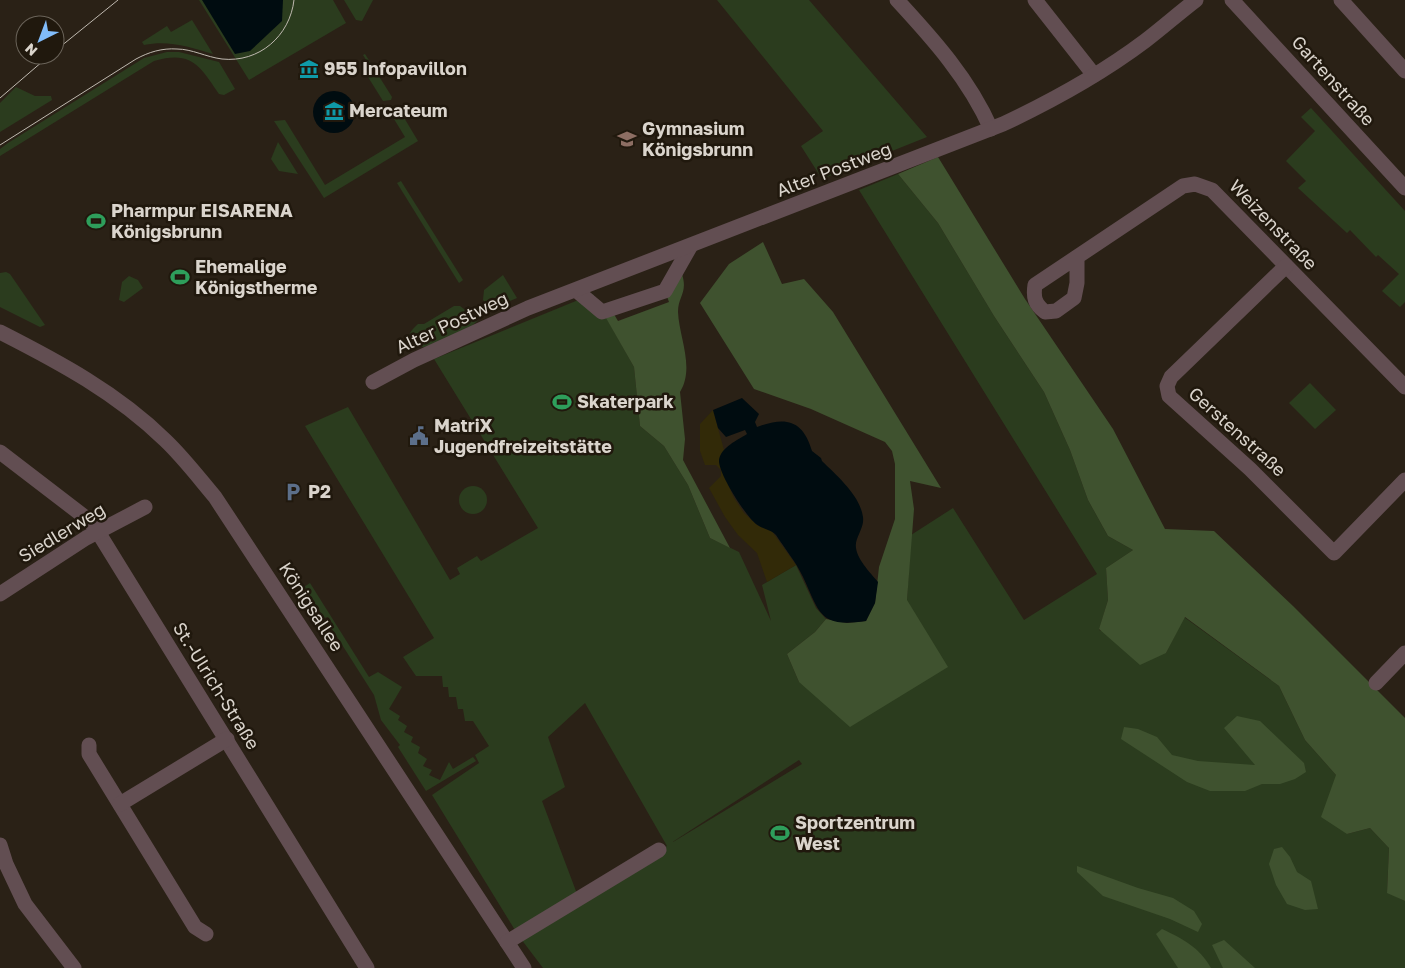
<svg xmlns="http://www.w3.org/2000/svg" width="1405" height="968" font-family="'Golos Text',sans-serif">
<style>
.green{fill:#2b3c1e;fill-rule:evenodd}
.forest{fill:#3f522f}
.sand{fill:#322a08}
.water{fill:#000c10}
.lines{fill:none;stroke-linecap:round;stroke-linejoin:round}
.minor{stroke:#624e52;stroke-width:15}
.tram{stroke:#bfb9b0;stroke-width:1}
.labels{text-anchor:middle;stroke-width:5;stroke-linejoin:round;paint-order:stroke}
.poi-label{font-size:18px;font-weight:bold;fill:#dad4cc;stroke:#20180d;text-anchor:start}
.street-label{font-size:18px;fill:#dad4cc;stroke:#20180d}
</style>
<rect width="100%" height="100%" fill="#2a2116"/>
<!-- green -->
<g class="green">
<polygon points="199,0 333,0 346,23 249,80"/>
<polygon points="344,0 373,0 362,21 356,20"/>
<polygon points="717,0 809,0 927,137 822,179 801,146 823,131"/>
<path d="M192 20 213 54C189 47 169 40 144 45L142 42 167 26 171 32Z"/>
<path d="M167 52H179L219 62 235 89 224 95 219 94C200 67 193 50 154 61L0 156V149L8 143 144 58Z"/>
<polygon points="365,54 392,97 391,100 383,101 363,69 370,66 363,55"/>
<polygon points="16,87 35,96 51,96 52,100 0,132 0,103"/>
<polygon points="386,106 397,106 418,141 324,198 274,121 285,120 325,185 405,137"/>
<polygon points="1311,108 1405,211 1405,302 1400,307 1382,291 1399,274 1378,255 1376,257 1350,230 1347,233 1298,188 1306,181 1286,161 1315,131 1301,117"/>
<polygon points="278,142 298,174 279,171 271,159"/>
<path d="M898 174 938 223 994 316 1044 392 1070 450 1088 500 1108 536 1133 550 1106 568 1108 600 1099 630 1166 653 1184 617 1279 686 1305 740 1336 775 1347 834 1370 828 1389 848 1387 892 1405 901V968H543L518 935 432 795 479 763 475 755 489 746 473 721H465L463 709H458L456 697H449L448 687H443L442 676H416L403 657 434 638 305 426 348 407 450 580 460 574 457 568 477 556 481 561 538 528 434 359 593 294 634 367 640 426 664 446 688 485 710 538 739 552 771 621 762 585 796 565 816 608 826 619 815 632 787 654 799 682 907 600 911 535 953 508 1024 620 1097 574 859 190ZM585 703 667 846 579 899 542 801 565 787 548 737ZM799 760 802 764 673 842 674 841Z"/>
<polygon points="401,181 463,280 459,283 397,183"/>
<polygon points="6,272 10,274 45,325 40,327 0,307 0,273"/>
<polygon points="503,275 517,298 491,309 483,300 484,290"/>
<polygon points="129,276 138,280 143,288 124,302 119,300 122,282"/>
<path d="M454 306H460L478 320 472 326C459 332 418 360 410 340 407 333 414 328 418 324H424Z"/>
<polygon points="1310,383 1336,410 1315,429 1289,403"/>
<circle cx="473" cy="500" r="14"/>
<polygon points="310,583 369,677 378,672 402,687 389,709 400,716 398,720 407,726 404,732 413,737 411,742 420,747 418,753 427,759 423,766 432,770 429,775 440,780 449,762 453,769 473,757 476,761 426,791 398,747 400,745 381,720 374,695 332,629 333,624 328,617 324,618 304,587"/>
</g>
<!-- forest -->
<g class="forest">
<polygon points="938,157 1025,299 1113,429 1165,529 1214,531 1293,606 1405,718 1405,901 1387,893 1389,848 1387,846 1370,828 1347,834 1321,817 1336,775 1305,740 1279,686 1185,617 1166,653 1140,665 1099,629 1108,600 1106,568 1133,550 1108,536 1088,500 1070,450 1044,392 994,316 938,223 898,174"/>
<polygon points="763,242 782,284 804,279 833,312 941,488 910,481 914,509 907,600 948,667 850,727 799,682 787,654 815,632 826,619 847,623 866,621 875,603 879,567 895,519 895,464 892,451 885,442 811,409 754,389 700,303 729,264"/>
<path d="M682 274C688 293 678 296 678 312 679 337 695 368 680 392L685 439 683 460 730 548 710 538 688 485 664 446 640 426 634 367 606 318 612 311 618 321 669 302 665 291Z"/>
<polygon points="1237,716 1260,721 1304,763 1306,772 1295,779 1280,784 1262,784 1245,791 1210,791 1187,782 1121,739 1124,727 1138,729 1157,737 1172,755 1198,761 1255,765 1224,728"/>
<polygon points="1282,847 1290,857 1297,872 1311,881 1318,909 1305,910 1287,904 1276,885 1269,864 1274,849"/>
<polygon points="1077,866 1138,888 1173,898 1194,911 1202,924 1198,932 1170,919 1103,896 1077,872"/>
<path d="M1162 929C1183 939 1199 947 1211 968H1178L1156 934Z"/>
<polygon points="1224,940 1255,968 1223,968 1212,945"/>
</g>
<!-- sand -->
<polygon class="sand" points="713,410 724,450 719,460 721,469 734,498 744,513 757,525 771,530 796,565 767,582 757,553 738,535 725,517 709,488 721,476 721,470 716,465 705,465 700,451 700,424"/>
<!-- water -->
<g class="water">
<polygon points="202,0 283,0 282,21 250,51 235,54"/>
<circle cx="334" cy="112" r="21"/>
<path d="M742 398 759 414 755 422 757 427C786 416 803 420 812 451L821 458 822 461C837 476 860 495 863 517 864 525 860 531 857 539 851 554 869 571 878 582L875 603 866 621C819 628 820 613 803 577 796 562 785 549 776 535 770 529 762 529 756 524 745 515 718 473 719 460 721 447 738 440 747 434L745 430 726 437 718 428 713 410Z"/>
</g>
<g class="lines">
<!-- minor -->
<g class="minor">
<path d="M897 0C933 39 969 79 991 129"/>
<polyline points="1035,0 1094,75"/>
<polyline points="1232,0 1405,188"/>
<polyline points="1341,0 1405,71"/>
<path d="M1077 259V283L1074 298 1056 311 1045 312C1035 304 1033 298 1035 285L1183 186 1195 184 1212 190 1405 387"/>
<polyline points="1286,266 1171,377 1167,386 1169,396 1250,469 1334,553 1405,480"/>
<polyline points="577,291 602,312 665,291 690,247"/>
<path d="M0 332C59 362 117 393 165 440 183 457 199 478 215 497L524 968"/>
<path d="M373 382 414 360 528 308 1003 124C1052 101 1101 74 1145 41 1162 28 1179 13 1196 0"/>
<polyline points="0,452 90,521 98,532 367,968"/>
<polyline points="0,594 86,538 145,507"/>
<polyline points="1376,683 1405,653"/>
<polyline points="89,745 89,754 195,927 206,934"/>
<polyline points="120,804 227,739"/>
<polyline points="0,845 6,864 25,904 74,968"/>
<polyline points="507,942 659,850"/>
</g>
<!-- tram -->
<g class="tram">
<polyline points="55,51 118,0"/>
<polyline points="0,98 50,55"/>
<path d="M0 145 136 59C149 52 162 48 177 49 192 49 206 57 222 59 259 63 290 36 294 0"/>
</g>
</g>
<!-- icons -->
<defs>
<g id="museum-bare" transform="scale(1.5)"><path d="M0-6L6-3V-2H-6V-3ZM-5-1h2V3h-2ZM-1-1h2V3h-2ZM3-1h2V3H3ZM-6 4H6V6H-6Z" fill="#0f9aa8" stroke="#20180d" stroke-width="2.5" paint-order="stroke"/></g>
<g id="school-bare" transform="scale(1.5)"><path d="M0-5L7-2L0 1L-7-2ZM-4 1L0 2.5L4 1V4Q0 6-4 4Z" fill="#8d6e63" stroke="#20180d" stroke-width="2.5" paint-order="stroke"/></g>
<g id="stadium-bare" transform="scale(1.5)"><path d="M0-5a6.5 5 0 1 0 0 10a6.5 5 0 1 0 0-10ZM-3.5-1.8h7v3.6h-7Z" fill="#2e9e5b" stroke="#20180d" stroke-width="2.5" paint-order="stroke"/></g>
<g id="civic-bare" transform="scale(1.5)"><path d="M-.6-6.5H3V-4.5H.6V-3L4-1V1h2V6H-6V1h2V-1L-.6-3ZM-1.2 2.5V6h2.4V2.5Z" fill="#5c6f8a" stroke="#20180d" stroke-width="2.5" paint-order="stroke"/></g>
<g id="parking-bare" transform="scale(1.5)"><path d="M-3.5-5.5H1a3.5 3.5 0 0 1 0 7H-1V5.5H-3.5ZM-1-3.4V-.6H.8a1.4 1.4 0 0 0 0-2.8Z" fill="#5c6f8a" stroke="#20180d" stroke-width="2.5" paint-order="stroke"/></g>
</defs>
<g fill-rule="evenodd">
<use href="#museum-bare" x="309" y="69"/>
<use href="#museum-bare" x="334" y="111"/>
<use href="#school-bare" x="627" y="139"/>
<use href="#stadium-bare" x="96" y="221"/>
<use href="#stadium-bare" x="180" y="277"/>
<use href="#stadium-bare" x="562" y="402"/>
<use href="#civic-bare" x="419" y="436"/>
<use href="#parking-bare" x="293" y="492"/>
<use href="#stadium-bare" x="780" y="833"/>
</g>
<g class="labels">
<!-- poi labels -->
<g class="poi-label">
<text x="324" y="75">955 Infopavillon</text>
<text x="349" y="117">Mercateum</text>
<text x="642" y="135">Gymnasium<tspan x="642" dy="21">Königsbrunn</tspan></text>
<text x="111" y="217">Pharmpur EISARENA<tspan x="111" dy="21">Königsbrunn</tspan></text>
<text x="195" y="273">Ehemalige<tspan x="195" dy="21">Königstherme</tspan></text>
<text x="577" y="408">Skaterpark</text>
<text x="434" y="432">MatriX<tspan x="434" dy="21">Jugendfreizeitstätte</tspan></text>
<text x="308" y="498">P2</text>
<text x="795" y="829">Sportzentrum<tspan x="795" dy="21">West</tspan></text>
</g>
<!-- street labels -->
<g class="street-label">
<text transform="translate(1333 81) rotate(48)" y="6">Gartenstraße</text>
<text transform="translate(834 170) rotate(-21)" y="6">Alter Postweg</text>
<text transform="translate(1273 225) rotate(46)" y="6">Weizenstraße</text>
<text transform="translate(452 323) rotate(-25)" y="6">Alter Postweg</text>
<text transform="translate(1237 432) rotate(42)" y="6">Gerstenstraße</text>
<text transform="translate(62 533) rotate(-31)" y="6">Siedlerweg</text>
<text transform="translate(311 607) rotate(57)" y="6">Königsallee</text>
<text transform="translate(216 686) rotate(58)" y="6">St.-Ulrich-Straße</text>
</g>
</g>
<!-- north arrow -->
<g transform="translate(40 40) rotate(222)"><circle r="24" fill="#20180d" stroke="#6a6359"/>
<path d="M0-4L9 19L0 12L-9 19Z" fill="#81bcfa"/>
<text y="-8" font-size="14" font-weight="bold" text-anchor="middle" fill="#dad4cc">N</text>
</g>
</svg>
